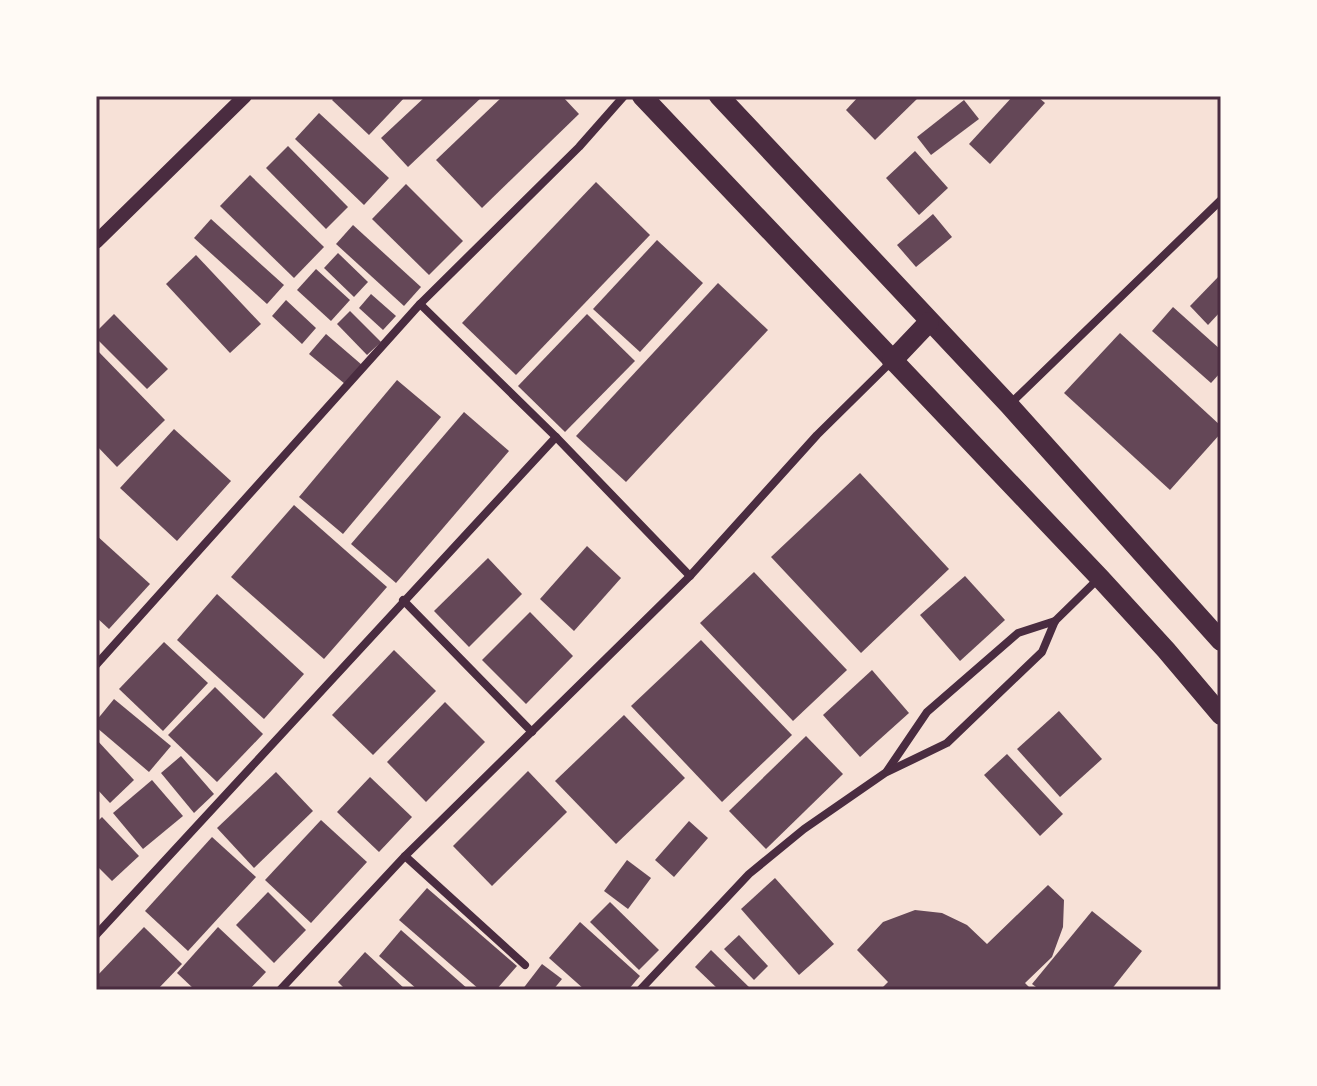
<svg xmlns="http://www.w3.org/2000/svg" width="1317" height="1086" font-family="'Roboto Condensed',sans-serif">
<style>
.building{fill:#644757}
.lines{fill:none;stroke-linecap:round;stroke-linejoin:round}
.minor{stroke:#4a2c40;stroke-width:8}
.tertiary{stroke:#4a2c40;stroke-width:14}
.primary{stroke:#4a2c40;stroke-width:20}
.neatline{fill:none;stroke:#4a2c40;stroke-width:3}
</style>
<rect width="100%" height="100%" fill="#f7e1d7"/>
<!-- building -->
<g class="building">
<polygon points="336,96 406,96 369,135 332,100"/>
<polygon points="426,96 483,96 408,167 381,138"/>
<polygon points="503,96 562,96 579,114 482,208 436,160"/>
<polygon points="859,96 920,96 875,140 846,110"/>
<polygon points="1013,96 1037,96 1045,103 990,164 969,144"/>
<polygon points="964,100 979,119 931,155 917,137"/>
<polygon points="319,113 389,178 364,205 295,139"/>
<polygon points="288,146 348,207 326,229 266,168"/>
<polygon points="915,151 948,188 919,215 886,178"/>
<polygon points="250,175 324,247 294,278 220,206"/>
<polygon points="596,182 650,235 516,375 462,323"/>
<polygon points="406,184 463,241 429,275 372,219"/>
<polygon points="933,214 952,237 916,267 897,245"/>
<polygon points="211,219 284,285 267,304 194,238"/>
<polygon points="353,225 421,287 404,306 336,244"/>
<polygon points="657,240 703,283 640,352 593,309"/>
<polygon points="338,253 368,282 354,297 324,268"/>
<polygon points="196,255 261,324 230,353 166,284"/>
<polygon points="316,269 350,300 331,321 297,290"/>
<polygon points="1221,274 1221,311 1208,325 1190,306"/>
<polygon points="718,283 768,330 626,482 576,436"/>
<polygon points="371,294 396,316 383,330 359,308"/>
<polygon points="286,300 316,328 302,344 272,316"/>
<polygon points="1173,307 1221,350 1221,372 1211,383 1152,331"/>
<polygon points="350,311 381,342 367,355 337,324"/>
<polygon points="114,314 168,369 147,389 96,338 96,332"/>
<polygon points="587,314 635,361 565,432 518,386"/>
<polygon points="1120,333 1221,426 1221,433 1170,490 1064,393"/>
<polygon points="326,334 362,365 345,384 309,354"/>
<polygon points="96,349 165,420 117,467 96,445"/>
<polygon points="397,380 441,417 343,534 299,497"/>
<polygon points="464,412 509,451 396,583 351,544"/>
<polygon points="174,429 231,481 177,541 120,488"/>
<polygon points="860,473 949,569 861,653 771,557"/>
<polygon points="294,505 387,587 324,659 231,577"/>
<polygon points="96,535 150,584 109,629 96,617"/>
<polygon points="587,546 621,578 574,631 540,599"/>
<polygon points="488,558 522,594 469,647 434,611"/>
<polygon points="754,572 847,670 793,721 700,623"/>
<polygon points="965,576 1005,620 960,661 920,615"/>
<polygon points="217,594 304,674 264,719 177,640"/>
<polygon points="530,612 573,656 526,704 482,660"/>
<polygon points="701,640 792,735 722,802 631,706"/>
<polygon points="164,642 208,683 163,731 119,689"/>
<polygon points="394,650 436,691 373,755 332,715"/>
<polygon points="872,670 909,713 860,757 823,715"/>
<polygon points="215,687 263,734 217,782 168,735"/>
<polygon points="114,699 171,746 149,772 96,727 96,721"/>
<polygon points="445,702 485,742 426,802 387,762"/>
<polygon points="1059,711 1102,759 1060,797 1017,749"/>
<polygon points="624,715 685,778 616,844 555,781"/>
<polygon points="806,736 843,774 766,849 729,811"/>
<polygon points="96,739 134,780 110,803 96,788"/>
<polygon points="1007,754 1063,814 1040,836 984,775"/>
<polygon points="181,756 214,794 194,813 161,773"/>
<polygon points="528,771 567,812 492,886 453,846"/>
<polygon points="276,772 313,811 254,868 217,828"/>
<polygon points="370,777 412,817 379,852 337,812"/>
<polygon points="152,780 183,816 143,849 113,813"/>
<polygon points="102,817 139,856 112,881 96,865 96,823"/>
<polygon points="321,820 367,862 311,923 265,880"/>
<polygon points="689,821 708,838 674,877 655,860"/>
<polygon points="212,837 256,877 188,951 145,911"/>
<polygon points="627,860 651,878 628,909 604,891"/>
<polygon points="775,878 834,944 799,975 741,909"/>
<polygon points="1048,885 1064,900 1063,927 1052,957 1025,983 1032,990 880,990 888,982 857,950 883,922 915,910 942,913 967,925 987,944"/>
<polygon points="427,888 517,966 496,990 480,990 399,920"/>
<polygon points="268,892 306,930 274,963 236,925"/>
<polygon points="610,902 659,950 639,970 590,922"/>
<polygon points="1092,911 1142,951 1111,990 1040,990 1032,984"/>
<polygon points="580,922 640,976 628,990 585,990 549,958"/>
<polygon points="144,927 182,964 157,990 96,990 96,977"/>
<polygon points="218,927 266,972 249,990 195,990 177,973"/>
<polygon points="401,930 469,990 418,990 379,956"/>
<polygon points="739,935 768,966 754,980 724,949"/>
<polygon points="711,950 752,990 719,990 695,967"/>
<polygon points="365,952 406,990 346,990 338,982"/>
<polygon points="542,964 562,979 553,990 522,990"/>
</g>
<g class="lines">
<!-- minor -->
<g class="minor">
<polyline points="420,304 556,437 690,576"/>
<polyline points="1009,405 1221,200"/>
<polyline points="403,600 532,732"/>
<polyline points="96,665 420,304 579,147 624,96"/>
<polyline points="887,771 927,712 1018,633 1055,621"/>
<polyline points="405,856 525,965"/>
<polyline points="96,935 556,437"/>
<polyline points="280,990 405,856 690,576 817,435 890,363"/>
<polyline points="640,990 749,874 804,829 885,773 947,743 1042,652 1055,621 1098,579"/>
</g>
<!-- tertiary -->
<polyline class="tertiary" points="96,242 245,96"/>
<!-- primary -->
<g class="primary">
<polyline points="642,96 1100,578 1166,650 1221,715"/>
<polyline points="719,96 1009,405 1221,641"/>
<polyline points="892,361 929,322"/>
</g>
</g>
<!-- border -->
<rect width="1317" height="1086" fill="none" stroke="#fffaf5" stroke-width="196"/>
<rect x="98" y="98" width="1121" height="890" class="neatline"/>
</svg>
